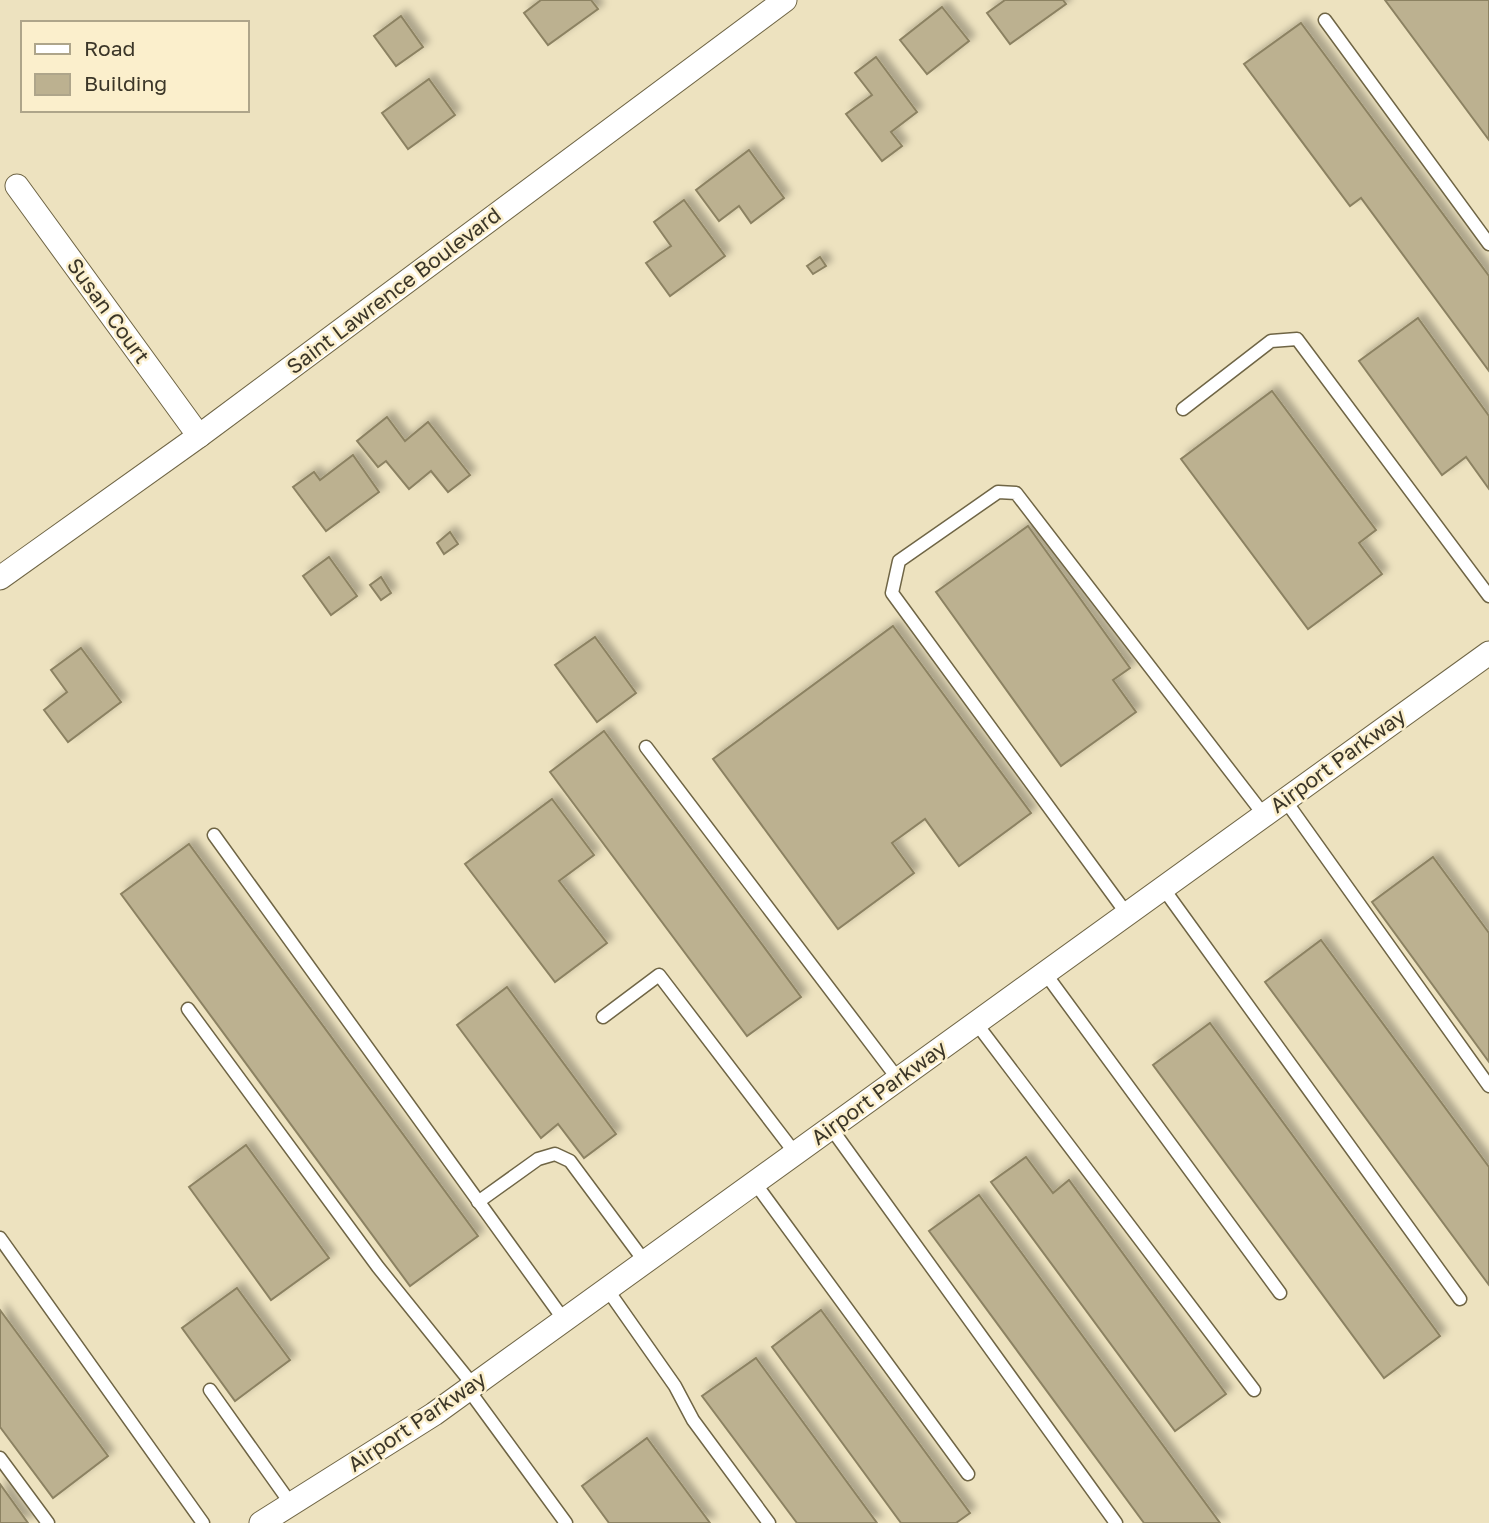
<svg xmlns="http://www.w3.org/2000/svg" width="1489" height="1523" font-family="'Golos Text',sans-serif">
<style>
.building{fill:#bcb190;stroke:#8c8262;stroke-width:2;filter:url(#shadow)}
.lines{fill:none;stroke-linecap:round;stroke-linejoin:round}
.lane-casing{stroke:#6f6545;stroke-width:15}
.street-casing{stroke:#6f6545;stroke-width:25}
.lane{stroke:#fff;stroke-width:12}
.street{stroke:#fff;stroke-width:23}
.labels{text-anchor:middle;stroke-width:5;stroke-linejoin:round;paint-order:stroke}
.street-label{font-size:21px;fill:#3b3628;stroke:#fbefcc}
</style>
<defs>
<filter id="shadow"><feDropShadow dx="6" dy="-6" stdDeviation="3.5" flood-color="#0004"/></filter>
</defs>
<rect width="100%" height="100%" fill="#ede2bf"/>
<!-- building -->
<g class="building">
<polygon points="541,0 591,0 598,9 548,45 524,13"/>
<polygon points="1005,0 1063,0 1066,4 1010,44 987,13"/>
<polygon points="1385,0 1489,0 1489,140"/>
<polygon points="942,7 969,41 927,74 900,40"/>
<polygon points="401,16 423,47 396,66 374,36"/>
<polygon points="1301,23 1489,276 1489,371 1361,198 1350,206 1244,64"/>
<polygon points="876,57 917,112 891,132 902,146 882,161 846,114 872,95 855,73"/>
<polygon points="429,79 455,115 408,149 382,113"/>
<polygon points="749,150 784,198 751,223 739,206 719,221 696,190"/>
<polygon points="684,200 725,256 670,296 646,263 671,246 654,222"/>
<polygon points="820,257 826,266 813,274 807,266"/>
<polygon points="1418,318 1489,416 1489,489 1466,457 1442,475 1359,361"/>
<polygon points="1272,391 1376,530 1359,543 1382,574 1308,629 1181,459"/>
<polygon points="387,417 405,441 428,422 470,475 448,492 431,471 409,489 386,461 378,467 357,441"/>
<polygon points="353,455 379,492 326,531 293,487 314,472 320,480"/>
<polygon points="1028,526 1130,668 1113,680 1136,712 1061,766 936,592"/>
<polygon points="450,532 458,544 444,554 437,543"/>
<polygon points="329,557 357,596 331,615 303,576"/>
<polygon points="381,577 391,593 381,600 370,585"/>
<polygon points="893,626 1031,813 959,866 925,819 892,843 914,873 838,929 713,759"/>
<polygon points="595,637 636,693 597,722 555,665"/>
<polygon points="81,648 121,702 68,742 44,710 67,692 51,670"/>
<polygon points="604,731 801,997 747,1036 550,772"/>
<polygon points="552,799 594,855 559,881 607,943 555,982 465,864"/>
<polygon points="189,844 478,1236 410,1286 121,894"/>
<polygon points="1433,857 1489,933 1489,1062 1372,902"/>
<polygon points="1321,940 1489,1167 1489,1285 1265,982"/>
<polygon points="507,987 616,1134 584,1158 558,1124 541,1138 457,1025"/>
<polygon points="1210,1023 1440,1336 1384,1378 1153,1065"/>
<polygon points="246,1145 329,1258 271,1300 189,1187"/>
<polygon points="1026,1157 1053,1193 1069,1180 1226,1394 1175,1431 991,1182"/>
<polygon points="979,1195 1220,1523 1144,1523 929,1231"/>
<polygon points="237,1288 290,1360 235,1401 182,1328"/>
<polygon points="0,1310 108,1456 53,1498 0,1427"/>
<polygon points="821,1310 970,1513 956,1523 901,1523 772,1347"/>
<polygon points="756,1358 877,1523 797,1523 702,1396"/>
<polygon points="647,1438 710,1523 609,1523 582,1486"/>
<polygon points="0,1484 28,1523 0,1523"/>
</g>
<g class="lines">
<!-- lane casing -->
<g class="lane-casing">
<g id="lane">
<polyline points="1325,20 1489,244"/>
<polyline points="1183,409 1271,341 1297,339 1489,596"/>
<polyline points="646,747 898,1079"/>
<polyline points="1285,800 1489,1086"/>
<polyline points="214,835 564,1320"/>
<polyline points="1163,888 1460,1299"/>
<polyline points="1127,914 892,593 899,561 998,492 1016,493 1264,815"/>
<polyline points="1045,973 1280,1293"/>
<polyline points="188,1009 378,1267 473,1385"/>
<polyline points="603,1017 659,975 795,1153"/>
<polyline points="976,1023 1254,1390"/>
<polyline points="831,1128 1116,1523"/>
<polyline points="755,1183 968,1474"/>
<polyline points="478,1202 538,1159 555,1154 570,1161 645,1262"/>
<polyline points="0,1238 203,1523"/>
<polyline points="607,1289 675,1386 693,1420 769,1523"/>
<polyline points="468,1389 566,1523"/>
<polyline points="210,1390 291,1504"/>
<polyline points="0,1458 48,1523"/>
</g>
</g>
<!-- street casing -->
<g class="street-casing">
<g id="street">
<polyline points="17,186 199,436"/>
<polyline points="0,578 199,436 785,0"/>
<polyline points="261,1523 434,1414 1489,653"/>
</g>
</g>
<!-- lane -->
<use href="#lane" class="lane"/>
<!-- street -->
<use href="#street" class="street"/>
</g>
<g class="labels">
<!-- street labels -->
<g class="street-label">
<text transform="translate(394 291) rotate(-37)" y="7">Saint Lawrence Boulevard</text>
<text transform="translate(108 311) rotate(54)" y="7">Susan Court</text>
<text transform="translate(1338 761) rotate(-36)" y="7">Airport Parkway</text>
<text transform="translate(879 1093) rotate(-36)" y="7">Airport Parkway</text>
<text transform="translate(417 1422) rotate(-34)" y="7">Airport Parkway</text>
</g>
</g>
<!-- legend -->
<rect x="21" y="21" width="228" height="91" fill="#fbefcc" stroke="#aea58a" stroke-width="2"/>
<rect x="35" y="44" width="35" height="10" fill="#ffffff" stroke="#aea58a" stroke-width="2"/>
<text x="84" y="56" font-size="21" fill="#3b3628">Road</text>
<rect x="35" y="74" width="35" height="21" fill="#bcb190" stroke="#aea58a" stroke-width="2"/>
<text x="84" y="91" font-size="21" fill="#3b3628">Building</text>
</svg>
